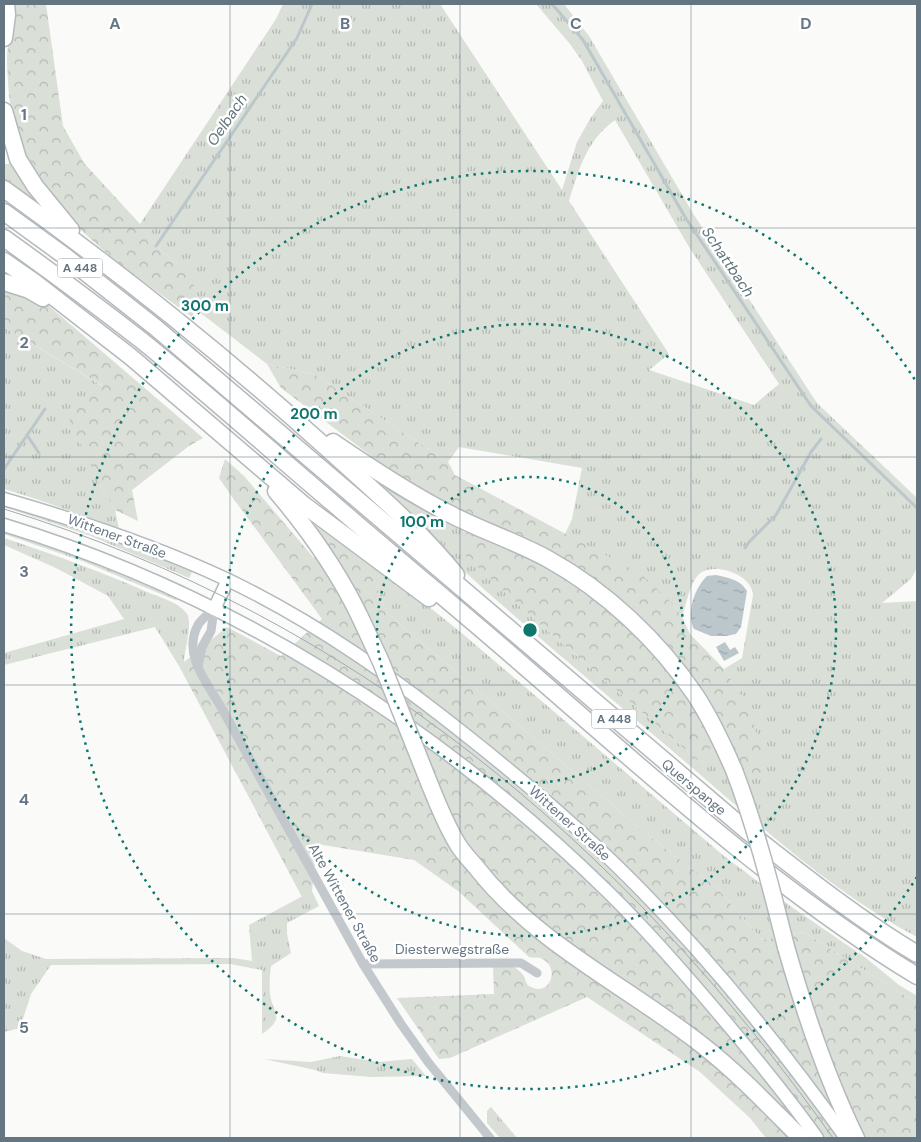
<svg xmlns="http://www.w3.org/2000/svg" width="921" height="1142" font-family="'DM Sans',sans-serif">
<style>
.grass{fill:url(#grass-tufts);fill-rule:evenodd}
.forest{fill:url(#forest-crowns)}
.water{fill:url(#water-ripples)}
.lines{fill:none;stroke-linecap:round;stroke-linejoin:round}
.stream{stroke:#bbc7cb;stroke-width:3}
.secondary-casing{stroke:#b3babf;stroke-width:15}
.highway-casing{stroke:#b4b9bd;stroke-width:19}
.street{stroke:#c3c8cc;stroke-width:9}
.secondary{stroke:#fff;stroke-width:12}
.highway{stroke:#fff;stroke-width:16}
.tram{stroke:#a2aab0;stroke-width:1}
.highway-bridge-casing{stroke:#b4b9bd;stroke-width:19;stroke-linecap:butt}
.highway-bridge{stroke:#fff;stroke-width:16}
.grid{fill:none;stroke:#657683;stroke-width:1;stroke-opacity:0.55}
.ring{fill:none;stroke:#0f766e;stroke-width:2.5;stroke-dasharray:2.5 5}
.labels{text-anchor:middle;stroke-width:5;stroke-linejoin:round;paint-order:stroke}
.shield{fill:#fff;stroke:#939fa8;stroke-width:1}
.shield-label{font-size:12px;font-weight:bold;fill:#657683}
.street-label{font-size:14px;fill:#657683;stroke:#fff}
.water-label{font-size:15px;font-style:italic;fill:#60757c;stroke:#fff}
.grid-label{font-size:16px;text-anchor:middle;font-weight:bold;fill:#657683;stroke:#fff;stroke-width:5;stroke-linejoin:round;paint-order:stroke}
.centre{fill:#0f766e;stroke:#fff;stroke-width:2.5}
.ring-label{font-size:15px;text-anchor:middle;font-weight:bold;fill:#0f766e;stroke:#fff;stroke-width:5;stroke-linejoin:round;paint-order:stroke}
</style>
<defs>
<pattern id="grass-tufts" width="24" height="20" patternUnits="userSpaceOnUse" patternTransform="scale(1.25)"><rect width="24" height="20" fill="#dadfd7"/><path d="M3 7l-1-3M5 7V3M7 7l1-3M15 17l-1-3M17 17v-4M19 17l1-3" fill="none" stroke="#b4b9b4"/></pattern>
<pattern id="forest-crowns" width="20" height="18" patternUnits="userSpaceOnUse" patternTransform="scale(1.25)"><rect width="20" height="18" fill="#dadfd7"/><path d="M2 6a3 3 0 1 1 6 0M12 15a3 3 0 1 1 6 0" fill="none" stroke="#b4b9b4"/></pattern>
<pattern id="water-ripples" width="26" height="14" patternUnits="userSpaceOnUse" patternTransform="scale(1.25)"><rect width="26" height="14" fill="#bbc7cb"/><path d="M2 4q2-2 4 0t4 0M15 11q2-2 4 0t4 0" fill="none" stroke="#9ca6aa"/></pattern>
</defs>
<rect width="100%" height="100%" fill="#fafaf8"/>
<!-- grass -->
<g class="grass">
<path d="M283 4H440L562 190 577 142 590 119 603 101 582 61 570 44 536 4H564L589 36 694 215 817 403 917 498V568L911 579 882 603 917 601V937C829 891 752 818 676 754 605 693 533 634 464 571 437 545 411 517 384 490L387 487 466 533 463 552 534 619 702 764 710 746 744 699 724 669 742 658 753 595C752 575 718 563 702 572 694 577 691 587 688 596 686 604 683 610 683 619L675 606 586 545 565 534 572 519 582 468 459 447 448 462 314 374 267 364 198 311 197 293 179 265 156 246 140 224 276 19ZM615 120 689 247 779 384 754 405 649 370 669 354 569 201C579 169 586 141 615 120Z"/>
<polygon points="13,161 40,205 4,179 4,164 8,164"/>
<polygon points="4,327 104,387 99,483 115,510 119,528 30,497 4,489"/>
<polygon points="4,505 93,532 193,570 189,578 91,536 4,507"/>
<polygon points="4,517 87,545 185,586 184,588 87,547 4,519"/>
<polygon points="318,524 409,591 458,630 724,856 793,908 866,958 899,985 917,996 917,1003 803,932 762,940 716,887 649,836 387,613 372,576 329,540 327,543 315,528"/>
<polygon points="4,531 84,559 178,599 175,600 82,561 4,534"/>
<path d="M4 538C52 554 100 571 147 592 159 597 179 602 187 614 193 623 184 651 184 663L179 666 155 627 4 665V653L124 619 108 596 56 568 4 545Z"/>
<path d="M312 891 319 906 287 923V934L291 953 271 966C270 975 269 985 270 994 273 1016 286 1017 262 1034V970L230 964 51 965 31 994 20 1028 4 1032V938L22 951 46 959 233 958 252 961 249 925Z"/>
<polygon points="340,1056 379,1062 412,1059 426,1076 371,1077 323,1073 315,1070 264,1059 311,1062"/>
<polygon points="491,1107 517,1138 500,1138 487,1123 487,1111"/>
</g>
<!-- forest -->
<g class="forest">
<path d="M13 4H46L63 126 84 163 140 224 156 246 179 265 192 281 197 293V306L192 317C116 261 17 199 9 95 8 83 7 69 7 57 8 39 13 22 13 4Z"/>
<polygon points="4,288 49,306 203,438 189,446 132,490 138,521 115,510 99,483 67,415 103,386 4,327"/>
<polygon points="267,364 314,374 448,462 455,475 641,574 675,606 683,619 690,634 724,669 744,699 759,739 764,772 750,777 711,746 702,764 534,619 462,552 466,533 474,517 403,480 281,388"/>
<path d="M225 459 244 476 314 558 330 539 372 576 387 613 649 836 716 887 762 940 803 932 917 1003V1138H766L750 1118 700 1072 587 997 450 1058 439 1059 397 998 494 994 493 967H514C517 969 521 972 523 975 526 979 525 985 531 987 551 997 561 965 540 958 537 957 532 958 529 957L458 891 414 860 317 844 312 891 302 897 179 666 227 627 281 656 322 619 230 494 219 478Z"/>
</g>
<!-- water -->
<g class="water">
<path d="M716 575C728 578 740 579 747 591L741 627 736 634 726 636H711L694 629C686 613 694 589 707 576Z"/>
<polygon points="725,642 730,650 735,647 739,653 724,661 716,647"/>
</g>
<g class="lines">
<!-- stream -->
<g class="stream">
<polyline points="552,4 583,40 685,217 811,406 917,508"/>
<polyline points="156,246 297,38 312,4"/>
<polyline points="27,435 39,453"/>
<polyline points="4,469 45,409"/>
<polyline points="745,548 749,542 776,515 811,452 821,439"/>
</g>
<!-- secondary casing -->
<g class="secondary-casing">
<g id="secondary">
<path d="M4 499C80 521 156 546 228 580 317 623 396 679 472 740 530 786 587 835 639 888 715 965 783 1050 846 1138"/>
<path d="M4 525C232 594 438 726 608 892 653 936 694 984 734 1032 763 1067 791 1101 817 1138"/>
<polyline points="214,609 228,580"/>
</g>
</g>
<!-- highway casing -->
<g class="highway-casing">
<g id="highway">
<polyline points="4,38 7,15 6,4"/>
<polyline points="4,111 18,159 35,186 71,230"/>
<path d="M4 189C117 270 226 357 329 450 373 490 419 529 456 575"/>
<path d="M4 212 66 257 155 327 747 831C802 874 857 918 917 954"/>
<path d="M4 238C50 271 96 305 141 340 207 393 270 450 335 505 397 559 461 611 524 666 650 775 774 889 917 976"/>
<polyline points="4,261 33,281 131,357 304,505 429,598"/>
<polyline points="4,282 29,290 43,298"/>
<path d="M333 442C371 468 410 494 452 515 483 531 517 542 548 559 606 591 659 641 696 696 711 719 723 745 734 770"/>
<path d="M276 491C309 530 338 571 360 617"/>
<path d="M430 785C438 805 446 825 457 843 462 852 470 860 476 867 535 943 627 986 702 1045 738 1073 769 1106 801 1138"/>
<path d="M786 947C805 1013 826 1077 856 1138"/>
</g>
</g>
<!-- street -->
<g class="street">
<path d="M214 609C209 614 201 619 198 625 182 654 207 683 221 707L363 964 401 1024 428 1062 490 1138"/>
<polyline points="198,666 202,647 211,631 214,609"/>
<polyline points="363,964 521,963 537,973"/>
</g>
<!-- secondary -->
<use href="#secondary" class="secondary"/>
<!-- highway -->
<use href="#highway" class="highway"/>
<!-- tram -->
<path class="tram" d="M4 509C353 616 624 843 833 1138"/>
<!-- highway-bridge casing -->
<g class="highway-bridge-casing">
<g id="highway-bridge">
<polyline points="360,617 381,662 430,785"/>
<path d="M734 770C756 828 771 887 786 947"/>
</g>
</g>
<!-- highway-bridge -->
<use href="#highway-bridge" class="highway-bridge"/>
</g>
<!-- grid -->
<path class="grid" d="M230 4V1138M460 4V1138M691 4V1138M4 228H917M4 457H917M4 685H917M4 914H917"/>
<!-- distance rings -->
<g class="ring">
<circle cx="530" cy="630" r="153"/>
<circle cx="530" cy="630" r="306"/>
<path d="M917 877A459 459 0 1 1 917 383"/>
</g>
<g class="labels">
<!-- shield labels -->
<g class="shield">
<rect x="57.5" y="258.5" width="45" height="19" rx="4"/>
<rect x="591.5" y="709.5" width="45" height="19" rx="4"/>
</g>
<g class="shield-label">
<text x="80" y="272">A 448</text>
<text x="614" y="723">A 448</text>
</g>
<!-- street labels -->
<g class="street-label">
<text transform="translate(117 536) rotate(20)" y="5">Wittener Straße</text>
<text transform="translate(694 787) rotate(40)" y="5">Querspange</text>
<text transform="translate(570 823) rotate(42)" y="5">Wittener Straße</text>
<text transform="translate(345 903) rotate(61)" y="5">Alte Wittener Straße</text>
<text x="452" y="954">Diesterwegstraße</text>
</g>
<!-- water labels -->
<g class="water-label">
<text transform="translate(227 120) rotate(-56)" y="5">Oelbach</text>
<text transform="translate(728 262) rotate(56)" y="5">Schattbach</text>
</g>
</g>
<g class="grid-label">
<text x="115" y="29">A</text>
<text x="345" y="29">B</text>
<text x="576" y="29">C</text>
<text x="806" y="29">D</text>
<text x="24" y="120">1</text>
<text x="24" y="348">2</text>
<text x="24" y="577">3</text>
<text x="24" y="805">4</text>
<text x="24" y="1033">5</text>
</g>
<circle cx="530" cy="630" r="8" class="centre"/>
<g class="ring-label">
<text x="205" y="311">300 m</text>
<text x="314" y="419">200 m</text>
<text x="422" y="527">100 m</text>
</g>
<!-- border -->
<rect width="921" height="1142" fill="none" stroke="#657683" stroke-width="10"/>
</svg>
